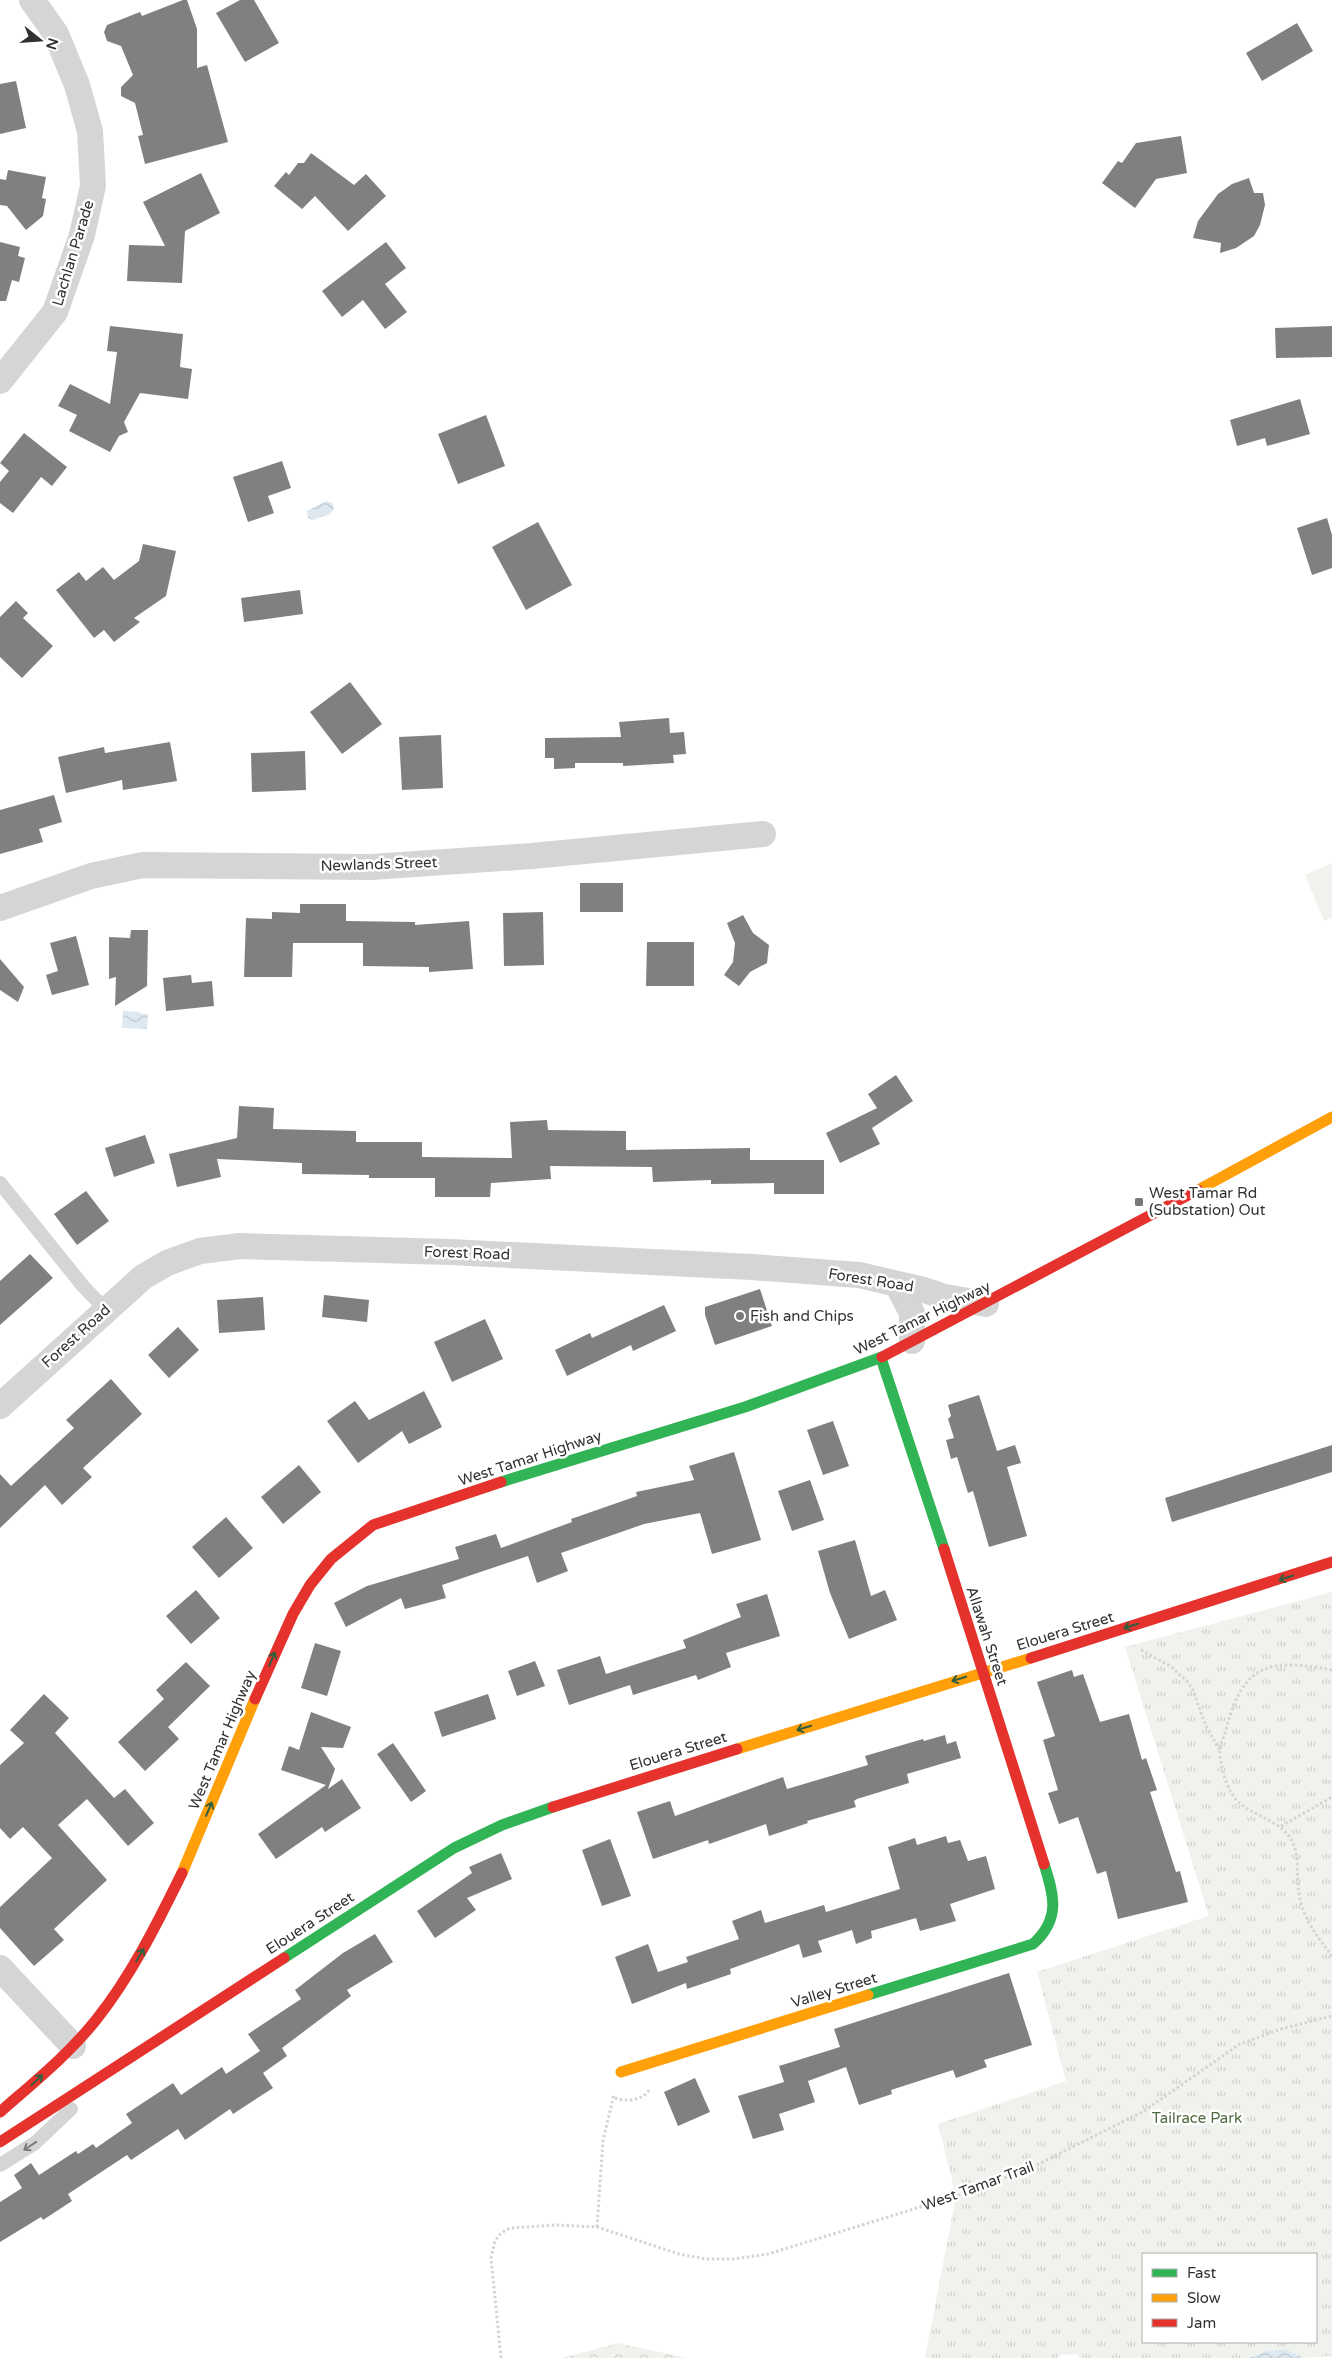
<svg xmlns="http://www.w3.org/2000/svg" width="1332" height="2358" font-family="'Varela Round',sans-serif">
<style>
.forest{fill:url(#forest-crowns)}
.park{fill:url(#park-tufts);fill-rule:evenodd}
.garden{fill:#f0f3ed}
.water{fill:url(#water-waves)}
.building{fill:#808080}
.lines{fill:none;stroke-linecap:round;stroke-linejoin:round}
.path{stroke:#d4d4d4;stroke-width:3;stroke-dasharray:2.5 2.5;stroke-linecap:butt}
.lane{stroke:#d5d5d5;stroke-width:14}
.street{stroke:#d5d5d5;stroke-width:26}
.fast{stroke:#30b455;stroke-width:11}
.slow{stroke:#ff9f0a;stroke-width:11}
.jam{stroke:#e5322d;stroke-width:11}
.oneway{stroke:#315f3e}
.oneway2{stroke:#7b7b7b}
.poi-dot{fill:#797979;stroke:#fff;stroke-width:2}
.labels{text-anchor:middle;stroke-width:5;stroke-linejoin:round;paint-order:stroke}
.street-label{font-size:15px;fill:#313131;stroke:#fff}
.poi-label{font-size:15px;fill:#313131;stroke:#fff;text-anchor:start}
.park-label{font-size:15px;fill:#516b41;stroke:#fff}
</style>
<defs>
<pattern id="forest-crowns" width="20" height="18" patternUnits="userSpaceOnUse" patternTransform="scale(1.25)"><rect width="20" height="18" fill="#f0f3ed"/><path d="M2 6a3 3 0 1 1 6 0M12 15a3 3 0 1 1 6 0" fill="none" stroke="#ced1cc"/></pattern>
<pattern id="park-tufts" width="24" height="20" patternUnits="userSpaceOnUse" patternTransform="scale(1.25)"><rect width="24" height="20" fill="#f0f3ed"/><path d="M3 7l-1-3M5 7V3M7 7l1-3M15 17l-1-3M17 17v-4M19 17l1-3" fill="none" stroke="#ced1cc"/></pattern>
<pattern id="water-waves" width="16" height="10" patternUnits="userSpaceOnUse" patternTransform="scale(1.25)"><rect width="16" height="10" fill="#dde8f1"/><path d="M0 5q4-4 8 0t8 0" fill="none" stroke="#bec7cf"/></pattern>
</defs>
<rect width="100%" height="100%" fill="#fff"/>
<!-- forest -->
<polygon class="forest" points="618,2343 687,2358 562,2358"/>
<!-- park -->
<path class="park" d="M1332 1592V2356L1303 2358 1286 2349 1267 2351 1248 2358H1079L1077 2354 1061 2355 1057 2358H925L956 2196 938 2124 1066 2081 1037 1972 1209 1916 1125 1647ZM1143 2254H1316V2342H1143Z"/>
<!-- garden -->
<polygon class="garden" points="1332,863 1332,917 1324,921 1305,875"/>
<!-- water -->
<g class="water">
<polygon points="326,501 332,503 334,509 330,514 313,520 308,518 307,511"/>
<polygon points="123,1011 140,1012 141,1014 148,1014 147,1029 122,1028"/>
<polygon points="1286,2349 1303,2358 1248,2358 1267,2351"/>
</g>
<!-- building -->
<g class="building">
<polygon points="183,0 187,0 197,29 197,68 207,65 228,142 145,164 138,136 143,135 135,103 121,96 121,87 133,75 121,46 107,41 104,32 107,25 140,12 142,16"/>
<polygon points="240,0 254,0 279,43 245,62 216,13"/>
<polygon points="1297,23 1313,51 1262,81 1246,53"/>
<polygon points="16,81 26,128 0,134 0,84"/>
<polygon points="1181,136 1187,173 1156,179 1135,208 1102,183 1118,161 1122,163 1136,143"/>
<polygon points="311,153 354,185 366,174 386,196 348,231 315,196 302,209 274,186 286,172 289,175 298,163 304,163"/>
<polygon points="8,170 46,177 42,198 46,199 43,216 26,230 7,206 0,205 0,179 6,180"/>
<polygon points="201,173 220,213 185,231 182,283 127,281 129,245 165,246 143,202"/>
<polygon points="1249,178 1254,193 1263,193 1265,205 1260,225 1254,236 1236,248 1220,253 1221,243 1193,238 1198,221 1218,194 1232,184"/>
<polygon points="0,242 20,247 18,256 25,258 19,282 12,280 6,301 0,301"/>
<polygon points="386,242 406,268 385,284 407,312 385,329 363,300 342,317 322,291"/>
<polygon points="110,326 183,334 180,367 192,369 188,399 140,393 124,422 128,432 119,436 110,452 69,431 77,415 58,406 70,384 110,404 117,352 107,351"/>
<polygon points="1332,326 1332,357 1276,358 1275,328"/>
<polygon points="1300,399 1310,434 1267,446 1265,438 1237,446 1230,420"/>
<polygon points="486,415 505,466 458,484 438,434"/>
<polygon points="24,433 67,467 52,486 41,477 13,513 0,503 0,482 9,471 0,463"/>
<polygon points="282,461 291,488 268,496 274,513 248,522 233,477"/>
<polygon points="1327,518 1332,535 1332,568 1312,575 1297,528"/>
<polygon points="538,522 572,585 526,610 492,547"/>
<polygon points="143,544 176,551 166,596 134,618 140,622 114,642 104,630 94,638 56,590 79,572 86,581 103,567 114,580 139,561"/>
<polygon points="300,590 303,614 244,622 241,598"/>
<polygon points="16,601 28,613 23,618 53,646 22,678 0,657 0,617"/>
<polygon points="350,682 382,724 342,754 310,712"/>
<polygon points="669,718 670,733 684,732 686,754 673,755 674,763 623,766 623,763 575,763 575,768 554,769 554,758 545,758 545,738 621,737 619,722"/>
<polygon points="441,735 443,788 402,790 399,737"/>
<polygon points="170,742 177,781 123,790 122,780 66,793 58,757 104,747 105,753"/>
<polygon points="305,751 306,790 252,792 251,753"/>
<polygon points="54,795 62,822 39,829 43,842 0,854 0,810"/>
<rect x="580" y="883" width="43" height="29"/>
<polygon points="300,904 346,904 346,921 415,922 415,925 469,921 473,969 429,972 429,967 363,966 363,943 293,943 292,977 244,977 246,918 272,919 272,912 300,913"/>
<polygon points="543,912 544,965 504,966 503,913"/>
<polygon points="743,915 753,933 769,945 767,963 750,972 739,986 724,975 733,962 735,943 727,923"/>
<polygon points="131,930 148,930 147,986 115,1006 116,977 109,979 109,937 130,938"/>
<polygon points="76,936 89,985 52,995 46,975 58,971 50,943"/>
<polygon points="647,942 694,942 694,986 646,986"/>
<polygon points="0,959 24,987 18,1002 0,990"/>
<polygon points="191,975 192,983 212,981 214,1006 166,1011 163,978"/>
<polygon points="896,1075 913,1101 872,1128 880,1144 840,1163 826,1133 877,1108 868,1094"/>
<polygon points="239,1106 274,1108 273,1129 356,1131 356,1142 422,1142 422,1157 512,1158 510,1122 547,1120 548,1130 626,1131 626,1150 750,1148 750,1160 824,1160 824,1194 774,1194 774,1183 711,1184 711,1180 653,1182 652,1167 550,1166 551,1179 491,1183 490,1197 435,1197 435,1178 369,1178 369,1175 302,1174 302,1163 217,1159 221,1177 177,1187 169,1154 237,1138"/>
<polygon points="145,1135 155,1163 114,1177 105,1148"/>
<polygon points="86,1191 109,1221 77,1245 54,1214"/>
<polygon points="30,1254 53,1278 0,1325 0,1281"/>
<polygon points="760,1289 772,1326 715,1345 705,1315 705,1307"/>
<polygon points="324,1295 369,1300 367,1322 322,1317"/>
<polygon points="263,1297 265,1330 219,1333 217,1300"/>
<polygon points="664,1305 676,1331 633,1351 631,1345 567,1376 555,1350 590,1333 592,1338"/>
<polygon points="485,1319 503,1359 452,1382 434,1342"/>
<polygon points="178,1327 199,1350 169,1378 148,1355"/>
<polygon points="111,1379 142,1414 83,1468 92,1477 62,1505 45,1485 0,1528 0,1474 11,1486 74,1428 66,1420"/>
<polygon points="424,1391 442,1427 409,1444 402,1431 358,1463 327,1421 355,1401 369,1420"/>
<polygon points="979,1395 997,1451 1015,1445 1021,1463 1007,1467 1027,1536 989,1547 973,1491 968,1493 957,1457 951,1459 946,1440 954,1438 948,1419 951,1416 948,1405"/>
<polygon points="833,1421 849,1466 823,1475 807,1430"/>
<polygon points="1332,1445 1332,1472 1172,1522 1165,1498"/>
<polygon points="734,1452 761,1540 712,1554 700,1513 644,1524 561,1553 568,1571 537,1583 528,1556 442,1585 446,1598 405,1609 401,1598 346,1627 334,1603 367,1586 459,1559 455,1547 496,1534 501,1548 572,1522 571,1519 637,1496 636,1492 694,1480 689,1466"/>
<polygon points="299,1465 321,1492 283,1524 261,1497"/>
<polygon points="810,1480 824,1520 792,1531 778,1491"/>
<polygon points="226,1517 253,1548 219,1578 192,1547"/>
<polygon points="855,1540 871,1596 885,1590 897,1620 849,1639 830,1593 818,1551"/>
<polygon points="196,1590 220,1618 191,1644 166,1616"/>
<polygon points="767,1594 780,1636 726,1653 731,1667 698,1680 696,1675 633,1695 630,1685 569,1705 557,1670 600,1656 606,1674 686,1648 683,1640 741,1617 736,1604"/>
<polygon points="315,1643 341,1651 327,1696 301,1688"/>
<polygon points="535,1661 545,1686 517,1696 508,1671"/>
<polygon points="186,1662 210,1686 168,1727 179,1739 145,1771 118,1742 164,1699 156,1690"/>
<polygon points="1072,1670 1074,1677 1083,1674 1100,1722 1129,1714 1142,1760 1146,1758 1157,1790 1150,1792 1176,1872 1180,1871 1188,1902 1118,1919 1106,1871 1097,1874 1078,1817 1059,1824 1048,1793 1058,1790 1043,1740 1055,1736 1037,1682"/>
<polygon points="44,1694 69,1718 55,1733 114,1798 125,1789 154,1823 128,1846 87,1799 58,1825 107,1880 54,1929 64,1940 34,1966 0,1928 0,1907 52,1858 23,1827 10,1839 0,1828 0,1765 24,1743 10,1730"/>
<polygon points="488,1694 496,1719 442,1737 434,1712"/>
<polygon points="311,1712 351,1727 343,1748 321,1747 335,1769 328,1789 342,1779 361,1808 325,1832 322,1827 276,1859 258,1834 326,1785 281,1770 289,1746 299,1750"/>
<polygon points="945,1735 947,1744 956,1741 961,1758 907,1774 909,1783 857,1799 854,1801 856,1807 807,1821 808,1823 769,1836 766,1824 709,1844 708,1840 653,1859 637,1812 670,1801 675,1816 783,1777 787,1789 868,1765 865,1756 923,1739 924,1741"/>
<polygon points="393,1743 426,1791 411,1802 377,1754"/>
<polygon points="946,1836 948,1843 960,1840 968,1861 986,1856 995,1889 950,1904 956,1921 920,1931 916,1918 871,1931 872,1938 856,1944 852,1930 818,1941 822,1952 803,1958 799,1944 730,1969 731,1974 687,1989 686,1983 632,2004 615,1957 648,1944 658,1972 688,1962 686,1957 739,1939 732,1921 761,1910 765,1923 824,1905 826,1912 900,1889 888,1847 915,1838 917,1845"/>
<polygon points="610,1839 631,1896 602,1906 582,1850"/>
<polygon points="501,1853 512,1879 467,1898 476,1910 435,1938 417,1911 472,1873 469,1867"/>
<polygon points="375,1934 393,1962 347,1990 351,1996 282,2048 287,2056 263,2073 273,2088 233,2114 230,2109 185,2140 178,2129 131,2160 127,2155 68,2194 72,2201 43,2220 41,2217 0,2242 0,2202 22,2188 14,2175 31,2163 39,2175 76,2151 78,2154 93,2144 96,2148 132,2123 126,2114 173,2083 181,2095 222,2067 226,2074 260,2051 248,2034 301,1999 295,1990 343,1953"/>
<polygon points="1009,1973 1032,2045 984,2060 987,2067 956,2078 953,2070 891,2090 892,2094 859,2105 846,2067 808,2081 815,2102 779,2114 784,2130 753,2139 738,2096 784,2082 779,2066 840,2047 834,2029"/>
<polygon points="695,2078 710,2112 678,2126 664,2092"/>
</g>
<g class="lines">
<!-- path -->
<g class="path">
<polyline points="1141,1650 1170,1666 1187,1681 1193,1690 1205,1724 1220,1751"/>
<path d="M1332 1670C1269 1658 1243 1663 1226 1730 1224 1736 1220 1745 1220 1752 1220 1763 1225 1782 1231 1792 1243 1816 1279 1816 1292 1841 1300 1856 1296 1876 1299 1893 1302 1918 1317 1936 1332 1956"/>
<polyline points="1281,1826 1332,1797"/>
<path d="M615 2098C627 2102 644 2101 650 2088"/>
<polyline points="597,2227 603,2141 614,2094"/>
<polyline points="501,2358 491,2258 495,2241 501,2233 510,2228 555,2225 597,2227 679,2254 706,2259 734,2259 768,2254 956,2196 1031,2168 1144,2111 1240,2044 1281,2029 1332,2016"/>
</g>
<!-- lane -->
<g class="lane">
<polyline points="0,1183 83,1286 105,1309"/>
<polyline points="0,2165 35,2143 71,2109"/>
</g>
<!-- street -->
<g class="street">
<polyline points="0,381 55,312 82,235 93,186 90,131 77,85 56,34 32,0"/>
<polyline points="0,908 91,876 143,865 371,867 532,856 763,834"/>
<polyline points="897,1284 912,1313 912,1341"/>
<polyline points="0,1406 143,1277 167,1263 200,1251 240,1246 450,1252 752,1267 859,1275 924,1290 945,1297 986,1304"/>
<polyline points="0,1968 73,2046"/>
</g>
<!-- fast -->
<g class="fast">
<polyline points="881,1358 944,1549"/>
<polyline points="501,1482 745,1407 882,1357"/>
<polyline points="284,1958 454,1848 502,1825 553,1807"/>
<path d="M868 1995 1033 1944C1061 1919 1054 1895 1044 1864"/>
</g>
<!-- slow -->
<g class="slow">
<polyline points="1198,1190 1332,1117"/>
<polyline points="737,1749 1031,1658"/>
<polyline points="182,1873 255,1699"/>
<polyline points="621,2072 868,1995"/>
</g>
<!-- jam -->
<g class="jam">
<polyline points="882,1357 1198,1190"/>
<polyline points="944,1549 1044,1864"/>
<polyline points="1031,1658 1332,1562"/>
<polyline points="255,1699 293,1614 310,1585 331,1559 373,1525 501,1482"/>
<polyline points="553,1807 737,1749"/>
<path d="M0 2112C33 2083 68 2055 96 2020 131 1976 157 1924 182 1873"/>
<polyline points="0,2142 284,1958"/>
</g>
</g>
<!-- one-way arrows -->
<defs><path id="oneway-shaft" d="M-6 0H5M1.5-3L5.5 0L1.5 3" fill="none" stroke-width="1.6" stroke-linecap="round" stroke-linejoin="round" transform="scale(1.25)"/></defs>
<g class="oneway">
<use href="#oneway-shaft" transform="translate(1286 1578) rotate(161)"/>
<use href="#oneway-shaft" transform="translate(1131 1626) rotate(163)"/>
<use href="#oneway-shaft" transform="translate(272 1659) rotate(-67)"/>
<use href="#oneway-shaft" transform="translate(959 1679) rotate(163)"/>
<use href="#oneway-shaft" transform="translate(804 1728) rotate(163)"/>
<use href="#oneway-shaft" transform="translate(209 1809) rotate(-67)"/>
<use href="#oneway-shaft" transform="translate(140 1955) rotate(-60)"/>
<use href="#oneway-shaft" transform="translate(37 2080) rotate(-43)"/>
</g>
<use class="oneway2" href="#oneway-shaft" transform="translate(30 2146) rotate(146)"/>
<!-- markers -->
<g class="poi-dot">
<rect x="1134" y="1197" width="10" height="10" rx="2.5"/>
<circle cx="740" cy="1316" r="5"/>
</g>
<g class="labels">
<!-- street labels -->
<g class="street-label">
<text transform="translate(73 253) rotate(-73)" y="5">Lachlan Parade</text>
<text transform="translate(379 864) rotate(-2)" y="5">Newlands Street</text>
<text transform="translate(467 1253) rotate(2)" y="5">Forest Road</text>
<text transform="translate(871 1280) rotate(9)" y="5">Forest Road</text>
<text transform="translate(922 1318) rotate(-26)" y="5">West Tamar Highway</text>
<text transform="translate(76 1336) rotate(-42)" y="5">Forest Road</text>
<text transform="translate(530 1458) rotate(-18)" y="5">West Tamar Highway</text>
<text transform="translate(1065 1631) rotate(-17)" y="5">Elouera Street</text>
<text transform="translate(987 1636) rotate(72)" y="5">Allawah Street</text>
<text transform="translate(222 1740) rotate(-67)" y="5">West Tamar Highway</text>
<text transform="translate(678 1751) rotate(-17)" y="5">Elouera Street</text>
<text transform="translate(310 1923) rotate(-33)" y="5">Elouera Street</text>
<text transform="translate(834 1990) rotate(-17)" y="5">Valley Street</text>
<text transform="translate(978 2186) rotate(-20)" y="5">West Tamar Trail</text>
</g>
<!-- poi labels -->
<g class="poi-label">
<text x="1149" y="1198">West Tamar Rd<tspan x="1149" dy="17">(Substation) Out</tspan></text>
<text x="750" y="1321">Fish and Chips</text>
</g>
<!-- park labels -->
<g class="park-label">
<text x="1197" y="2123">Tailrace Park</text>
</g>
</g>
<!-- legend -->
<rect x="1142" y="2253" width="175" height="90" fill="#ffffff" stroke="#adadad"/>
<rect x="1152" y="2269" width="25" height="8" fill="#30b455" stroke="#adadad"/>
<text x="1187" y="2278" font-size="15" fill="#313131">Fast</text>
<rect x="1152" y="2294" width="25" height="8" fill="#ff9f0a" stroke="#adadad"/>
<text x="1187" y="2303" font-size="15" fill="#313131">Slow</text>
<rect x="1152" y="2319" width="25" height="8" fill="#e5322d" stroke="#adadad"/>
<text x="1187" y="2328" font-size="15" fill="#313131">Jam</text>
<!-- north arrow -->
<g transform="translate(40 40) rotate(107)" stroke="#ffffff" stroke-width="4" paint-order="stroke">
<path d="M0-4L9 19L0 12L-9 19Z" fill="#313131"/>
<text y="-8" font-size="14" font-weight="bold" text-anchor="middle" fill="#313131">N</text>
</g>
</svg>
